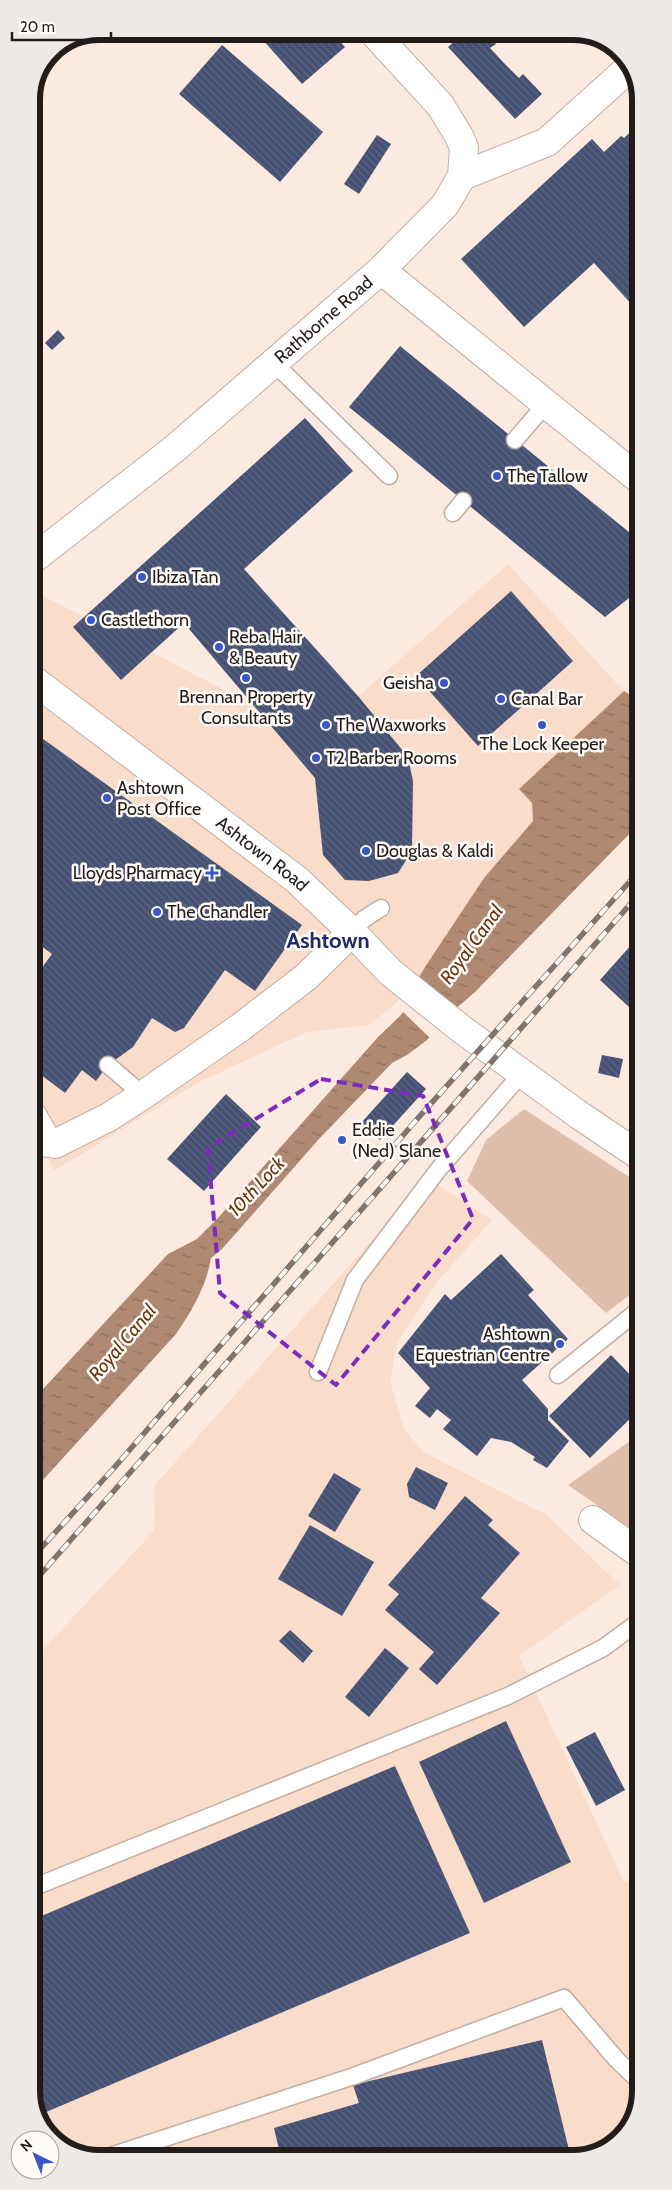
<svg xmlns="http://www.w3.org/2000/svg" width="672" height="2190" font-family="Cabin,sans-serif">
<style>
.built{fill:#f9dcca}
.green{fill:#debdaa}
.water{fill:url(#water-ripples)}
.pier{fill:#fceae0}
.building{fill:url(#building-back-hatch)}
.lines{fill:none;stroke-linecap:round;stroke-linejoin:round}
.service-casing{stroke:#c3aea2;stroke-width:19}
.minor-casing{stroke:#c3aea2;stroke-width:30}
.tertiary-casing{stroke:#c3aea2;stroke-width:30}
.service{stroke:#fff;stroke-width:16}
.minor{stroke:#fff;stroke-width:28}
.tertiary{stroke:#fff;stroke-width:28}
.rail-casing{stroke:#81746e;stroke-width:5.5}
.rail{stroke:#fffbf8;stroke-width:4;stroke-dasharray:11;stroke-linecap:butt}
.marked{fill:none;stroke:#7b2cbf;stroke-width:4;stroke-dasharray:10 6;stroke-linejoin:round}
.poi-dot{fill:#3957c9;stroke:#fffbf8;stroke-width:2}
.labels{text-anchor:middle;stroke-width:5;stroke-linejoin:round;paint-order:stroke}
.street-label{font-size:18px;fill:#241c18;stroke:#fffbf8}
.poi-label{font-size:18px;fill:#241c18;stroke:#fffbf8;text-anchor:start}
.water-label{font-size:19px;font-style:italic;fill:#68350e;stroke:#fffbf8}
.district-label{font-size:22px;font-weight:bold;fill:#1c2c63;stroke:#fffbf8}
.rim{fill:none;stroke:#241c18;stroke-width:6}
</style>
<defs>
<pattern id="water-ripples" width="26" height="14" patternUnits="userSpaceOnUse" patternTransform="scale(1.25)"><rect width="26" height="14" fill="#b08972"/><path d="M2 4q2-2 4 0t4 0M15 11q2-2 4 0t4 0" fill="none" stroke="#8f6f5d"/></pattern>
<pattern id="building-back-hatch" width="6" height="6" patternUnits="userSpaceOnUse" patternTransform="scale(1.25)"><rect width="6" height="6" fill="#455173"/><path d="M-1 5l2 2M0 0l6 6M5-1l2 2" fill="none" stroke="#5d6681"/></pattern>
</defs>
<rect width="100%" height="100%" fill="#fceae0"/>
<!-- built -->
<g class="built">
<polygon points="508,564 618,685 636,699 519,789 532,803 533,821 484,878 419,977 395,1004 369,1025 307,1032 199,1082 54,1171 32,1116 32,590 313,736"/>
<polygon points="427,1178 492,1220 437,1282 398,1340 390,1381 405,1431 425,1453 547,1515 620,1585 519,1656 624,1882 641,1875 641,2091 627,2132 586,2157 94,2159 54,2142 33,2104 32,1661 154,1531 155,1485"/>
</g>
<!-- green -->
<g class="green">
<polygon points="524,1109 640,1184 640,1287 606,1313 467,1181 486,1140"/>
<polygon points="640,1434 640,1535 568,1485"/>
</g>
<!-- water -->
<path class="water" d="M624 691 636 699 640 695V823L475 992 452 1012 427 1040 407 1055 392 1063 319 1139 222 1249 211 1258C206 1287 193 1309 176 1334L32 1492V1401L168 1254 197 1239 218 1218 378 1037 400 1016 425 983 419 977 425 967 484 878 533 821 532 803 519 789Z"/>
<!-- pier -->
<polygon class="pier" points="419,977 458,1010 431,1039 401,1010 422,983 417,979"/>
<!-- building -->
<g class="building">
<polygon points="255,31 331,32 345,47 302,84"/>
<polygon points="433,32 454,32 443,42"/>
<polygon points="465,32 485,32 496,44 490,48 503,62 519,78 523,74 542,94 515,119 448,47"/>
<polygon points="222,45 323,132 280,182 179,94"/>
<polygon points="639,124 640,302 634,307 594,263 524,327 461,259 592,139 604,152 621,136 624,138"/>
<polygon points="377,135 391,144 359,194 344,184"/>
<polygon points="58,330 65,338 52,350 45,343"/>
<polygon points="400,346 640,541 640,593 638,591 605,617 349,407"/>
<polygon points="305,418 353,471 244,569 358,696 408,757 413,781 412,851 398,873 369,881 345,880 323,855 315,778 184,623 121,680 73,627"/>
<polygon points="511,591 573,661 478,746 416,676"/>
<polygon points="32,731 302,925 255,991 225,970 184,1028 175,1032 152,1018 133,1047 108,1065 96,1081 82,1070 65,1093 32,1068 32,1043 35,1039 32,1037 32,981 52,954 32,939"/>
<polygon points="640,935 640,995 629,1007 600,980"/>
<polygon points="602,1055 623,1059 619,1078 598,1073"/>
<polygon points="407,1072 426,1089 380,1140 361,1123"/>
<polygon points="226,1094 261,1127 204,1191 167,1159"/>
<polygon points="501,1254 534,1290 528,1295 568,1339 522,1380 548,1409 548,1420 569,1441 547,1468 533,1460 535,1457 511,1442 491,1438 477,1456 443,1429 451,1420 437,1409 430,1418 415,1406 430,1388 398,1353 445,1294 451,1300"/>
<polygon points="611,1355 640,1385 640,1409 590,1458 549,1416"/>
<polygon points="416,1467 448,1483 435,1510 409,1497 407,1484"/>
<polygon points="334,1473 361,1489 335,1532 308,1516"/>
<polygon points="465,1496 493,1520 488,1525 520,1553 481,1598 500,1613 437,1685 419,1669 434,1652 385,1610 399,1594 388,1585"/>
<polygon points="310,1525 374,1562 342,1616 278,1579"/>
<polygon points="290,1630 313,1651 303,1663 279,1641"/>
<polygon points="385,1648 409,1668 369,1717 345,1697"/>
<polygon points="506,1721 571,1862 484,1903 419,1762"/>
<polygon points="595,1732 625,1790 596,1806 566,1747"/>
<polygon points="395,1766 470,1933 39,2115 33,2104 32,1920"/>
<polygon points="542,2040 569,2150 614,2140 586,2157 281,2158 274,2128 359,2103 353,2085"/>
</g>
<g class="lines">
<!-- service casing -->
<g class="service-casing">
<g id="service">
<polyline points="274,363 389,476"/>
<polyline points="515,440 546,404"/>
<polyline points="453,513 463,501"/>
<polyline points="352,932 364,919 381,908"/>
<polyline points="108,1065 143,1095"/>
<polyline points="318,1372 355,1280 438,1170 523,1072"/>
<polyline points="558,1375 640,1309"/>
<polyline points="32,1888 508,1696 603,1648 640,1621"/>
<polyline points="101,2159 354,2076 564,1998 617,2060 641,2083"/>
</g>
</g>
<!-- minor casing -->
<g class="minor-casing">
<g id="minor">
<polyline points="462,176 547,142 629,68"/>
<polyline points="381,270 640,480"/>
<path id="s1" d="M32 560 173 450 381 270 445 205 462 176 464 148 459 136 440 105 373 32"/>
<polyline points="32,1115 48,1143 55,1144 109,1117 143,1095 241,1027 306,977 352,932"/>
<polyline points="593,1520 640,1554"/>
</g>
</g>
<!-- tertiary casing -->
<g class="tertiary-casing">
<g id="tertiary">
<path id="s2" d="M32 679 297 880 352 932 390 972 460 1028 579 1115 640 1156"/>
</g>
</g>
<!-- service -->
<use href="#service" class="service"/>
<!-- minor -->
<use href="#minor" class="minor"/>
<!-- tertiary -->
<use href="#tertiary" class="tertiary"/>
<!-- rail casing -->
<g class="rail-casing">
<g id="rail">
<polyline points="32,1558 113,1469 419,1117 640,870"/>
<polyline points="32,1584 640,893"/>
</g>
</g>
<!-- rail -->
<use href="#rail" class="rail"/>
</g>
<!-- marked area -->
<path class="marked" d="M321 1079 423 1096 473 1219 336 1385 220 1293 208 1148Z"/>
<!-- markers -->
<g class="poi-dot">
<circle cx="497" cy="476" r="5"/>
<circle cx="142" cy="577" r="5"/>
<circle cx="91" cy="620" r="5"/>
<circle cx="219" cy="647" r="5"/>
<circle cx="246" cy="678" r="5"/>
<circle cx="444" cy="683" r="5"/>
<circle cx="501" cy="699" r="5"/>
<circle cx="326" cy="725" r="5"/>
<circle cx="542" cy="725" r="5"/>
<circle cx="316" cy="758" r="5"/>
<circle cx="107" cy="798" r="5"/>
<circle cx="366" cy="851" r="5"/>
<path d="M209.5 865.5h5v5h5v5h-5v5h-5v-5h-5v-5h5z"/>
<circle cx="157" cy="912" r="5"/>
<circle cx="342" cy="1140" r="5"/>
<circle cx="560" cy="1344" r="5"/>
</g>
<g class="labels">
<!-- street labels -->
<g class="street-label">
<text dy="6" stroke="none"><textPath href="#s1" startOffset="378">Rathborne Road</textPath></text>
<text dy="6" stroke="none"><textPath href="#s2" startOffset="289">Ashtown Road</textPath></text>
</g>
<!-- poi labels -->
<g class="poi-label">
<text x="507" y="482">The Tallow</text>
<text x="152" y="583">Ibiza Tan</text>
<text x="101" y="626">Castlethorn</text>
<text x="229" y="643">Reba Hair<tspan x="229" dy="21">&amp; Beauty</tspan></text>
<text x="434" y="689" text-anchor="end">Geisha</text>
<text x="246" y="703" text-anchor="middle">Brennan Property<tspan x="246" dy="21">Consultants</tspan></text>
<text x="511" y="705">Canal Bar</text>
<text x="336" y="731">The Waxworks</text>
<text x="542" y="750" text-anchor="middle">The Lock Keeper</text>
<text x="326" y="764">T2 Barber Rooms</text>
<text x="117" y="794">Ashtown<tspan x="117" dy="21">Post Office</tspan></text>
<text x="376" y="857">Douglas &amp; Kaldi</text>
<text x="202" y="879" text-anchor="end">Lloyds Pharmacy</text>
<text x="167" y="918">The Chandler</text>
<text x="352" y="1136">Eddie<tspan x="352" dy="21">(Ned) Slane</tspan></text>
<text x="550" y="1340" text-anchor="end">Ashtown<tspan x="550" dy="21">Equestrian Centre</tspan></text>
</g>
<!-- water labels -->
<g class="water-label">
<text transform="translate(471 944) rotate(-54)" y="7">Royal Canal</text>
<text transform="translate(256 1186) rotate(-47)" y="7">10th Lock</text>
<text transform="translate(122 1342) rotate(-50)" y="7">Royal Canal</text>
</g>
<!-- district labels -->
<g class="district-label">
<text x="328" y="948">Ashtown</text>
</g>
</g>
<!-- crop -->
<path d="M0 0H672V2190H0ZM99 40H573A59 59 0 0 1 632 99V2091A59 59 0 0 1 573 2150H99A59 59 0 0 1 40 2091V99A59 59 0 0 1 99 40Z" fill="#ede9e6" fill-rule="evenodd"/>
<path class="rim" d="M99 40H573A59 59 0 0 1 632 99V2091A59 59 0 0 1 573 2150H99A59 59 0 0 1 40 2091V99A59 59 0 0 1 99 40Z"/>
<!-- north arrow -->
<g transform="translate(35 2155) rotate(317)"><circle r="24" fill="#fffbf8" stroke="#a7a29e"/>
<path d="M0-4L9 19L0 12L-9 19Z" fill="#3957c9"/>
<text y="-8" font-size="14" font-weight="bold" text-anchor="middle" fill="#241c18">N</text>
</g>
<!-- scale -->
<path d="M12 32v8h99v-8" fill="none" stroke="#241c18" stroke-width="2.5"/>
<text x="20" y="32" font-size="15" fill="#241c18" stroke="#fffbf8" stroke-width="4" paint-order="stroke">20 m</text>
</svg>
